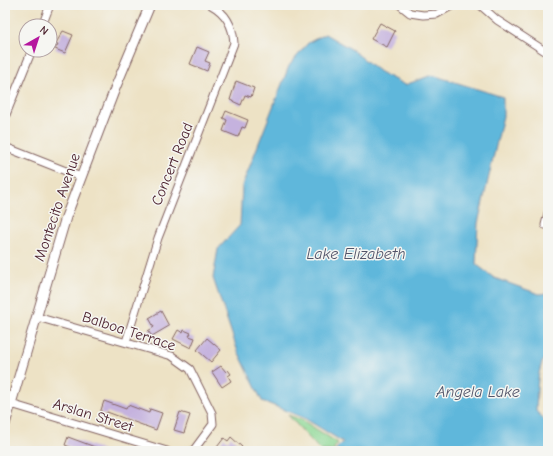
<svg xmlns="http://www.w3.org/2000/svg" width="553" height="456" font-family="'Comic Neue',sans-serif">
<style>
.green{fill:#8dd894;stroke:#6c7c60}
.water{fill:#5eb7db;stroke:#546b83}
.building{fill:#c5b2de}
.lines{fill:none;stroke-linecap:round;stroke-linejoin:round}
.minor-casing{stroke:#836361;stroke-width:9}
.tertiary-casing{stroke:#836361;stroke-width:11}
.minor{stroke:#fff;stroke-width:7}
.tertiary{stroke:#fff;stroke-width:9}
.labels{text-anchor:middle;stroke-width:3;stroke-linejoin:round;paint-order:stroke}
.street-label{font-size:15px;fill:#4a1f2b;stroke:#f6f6f2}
.water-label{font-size:16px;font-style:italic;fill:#515469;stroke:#f6f6f2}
</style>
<rect width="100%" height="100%" fill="#f6f6f2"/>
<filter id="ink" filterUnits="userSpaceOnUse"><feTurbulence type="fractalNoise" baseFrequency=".025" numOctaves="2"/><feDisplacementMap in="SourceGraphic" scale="8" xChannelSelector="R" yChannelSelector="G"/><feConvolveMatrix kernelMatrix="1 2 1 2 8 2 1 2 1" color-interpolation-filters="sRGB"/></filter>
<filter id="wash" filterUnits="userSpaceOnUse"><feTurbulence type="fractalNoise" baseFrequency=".012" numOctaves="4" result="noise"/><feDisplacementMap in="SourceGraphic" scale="16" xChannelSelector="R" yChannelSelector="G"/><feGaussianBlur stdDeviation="0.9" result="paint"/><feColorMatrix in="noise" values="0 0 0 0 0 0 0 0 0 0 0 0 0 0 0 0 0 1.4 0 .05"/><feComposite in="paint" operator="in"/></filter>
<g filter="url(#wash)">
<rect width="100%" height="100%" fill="#ede2c5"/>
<!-- green -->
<polygon class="green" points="288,415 302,420 338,443 334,448 334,451 321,451"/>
<!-- water -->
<path class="water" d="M325 34 351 49 380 72 405 85 432 75 503 97V116L478 223 476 264 494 278 539 294 548 293V353C536 366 537 395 536 411L548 424V451H337L336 449 343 442 304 418 262 401 237 349 213 278 218 249 240 225 242 186 289 66 308 43Z"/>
<g id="blocks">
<!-- building -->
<g class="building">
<polygon points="380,23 395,31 387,47 371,39"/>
<polygon points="63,31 73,35 65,53 55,49 58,44 56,43"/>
<polygon points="197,47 209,52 205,61 210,63 207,71 190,64"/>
<polygon points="236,81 254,88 251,97 245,95 241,105 230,100"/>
<polygon points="226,111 248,120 245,128 242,127 238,137 223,131 227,120 223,118"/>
<polygon points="161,311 169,326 152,336 148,331 154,327 149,318"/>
<polygon points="178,330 183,333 184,330 191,333 189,336 195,338 191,348 173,339"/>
<polygon points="207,338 221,350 211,362 197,350"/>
<polygon points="221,366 226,372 228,370 231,374 228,376 231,381 222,387 212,372"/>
<polygon points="104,401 126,409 128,405 149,413 150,409 162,413 156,430 107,412 106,415 100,413"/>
<polygon points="180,412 190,415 184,433 174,430"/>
<polygon points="68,437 103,450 102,451 80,451 65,445"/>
<polygon points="231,437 242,447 239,451 214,451 224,438 228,441"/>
</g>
</g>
</g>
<g filter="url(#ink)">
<use href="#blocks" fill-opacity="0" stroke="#836361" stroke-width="1"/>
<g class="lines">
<!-- minor casing -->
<g class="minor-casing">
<g id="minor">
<polyline points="400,5 410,13 423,15 437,14 453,5"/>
<polyline points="480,5 497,20 548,53"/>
<polyline points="42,26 50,5"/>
<polyline points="5,117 32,50"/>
<polyline points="5,147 81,177"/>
<polyline points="545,225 548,213"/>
<polyline points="37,317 172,356 190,369 212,413 213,424 193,451"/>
<path d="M126 342 158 238 234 43C233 26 226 13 211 5"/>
<polyline points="11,404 167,451"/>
</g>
</g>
<!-- tertiary casing -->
<g class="tertiary-casing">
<polyline id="tertiary" points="5,424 66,217 116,86 150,5"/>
</g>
<!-- minor -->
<use href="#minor" class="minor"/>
<!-- tertiary -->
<use href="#tertiary" class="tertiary"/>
</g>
</g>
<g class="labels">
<!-- street labels -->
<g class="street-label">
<text transform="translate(172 164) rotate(-68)" y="5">Concert Road</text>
<text transform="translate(57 207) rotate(-71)" y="5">Montecito Avenue</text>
<text transform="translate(129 331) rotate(18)" y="5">Balboa Terrace</text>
<text transform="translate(93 415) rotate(17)" y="5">Arslan Street</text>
</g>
<!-- water labels -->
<g class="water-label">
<text x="356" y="259">Lake Elizabeth</text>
<text x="478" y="397">Angela Lake</text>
</g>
</g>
<!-- margin -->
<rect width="553" height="456" fill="none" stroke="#f6f6f2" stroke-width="20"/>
<!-- north arrow -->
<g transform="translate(38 38) rotate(39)"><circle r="19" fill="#f6f6f2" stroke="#b1a0a2"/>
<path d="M0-3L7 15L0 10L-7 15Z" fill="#b5179e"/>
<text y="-6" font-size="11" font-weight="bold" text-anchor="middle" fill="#4a1f2b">N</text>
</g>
</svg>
